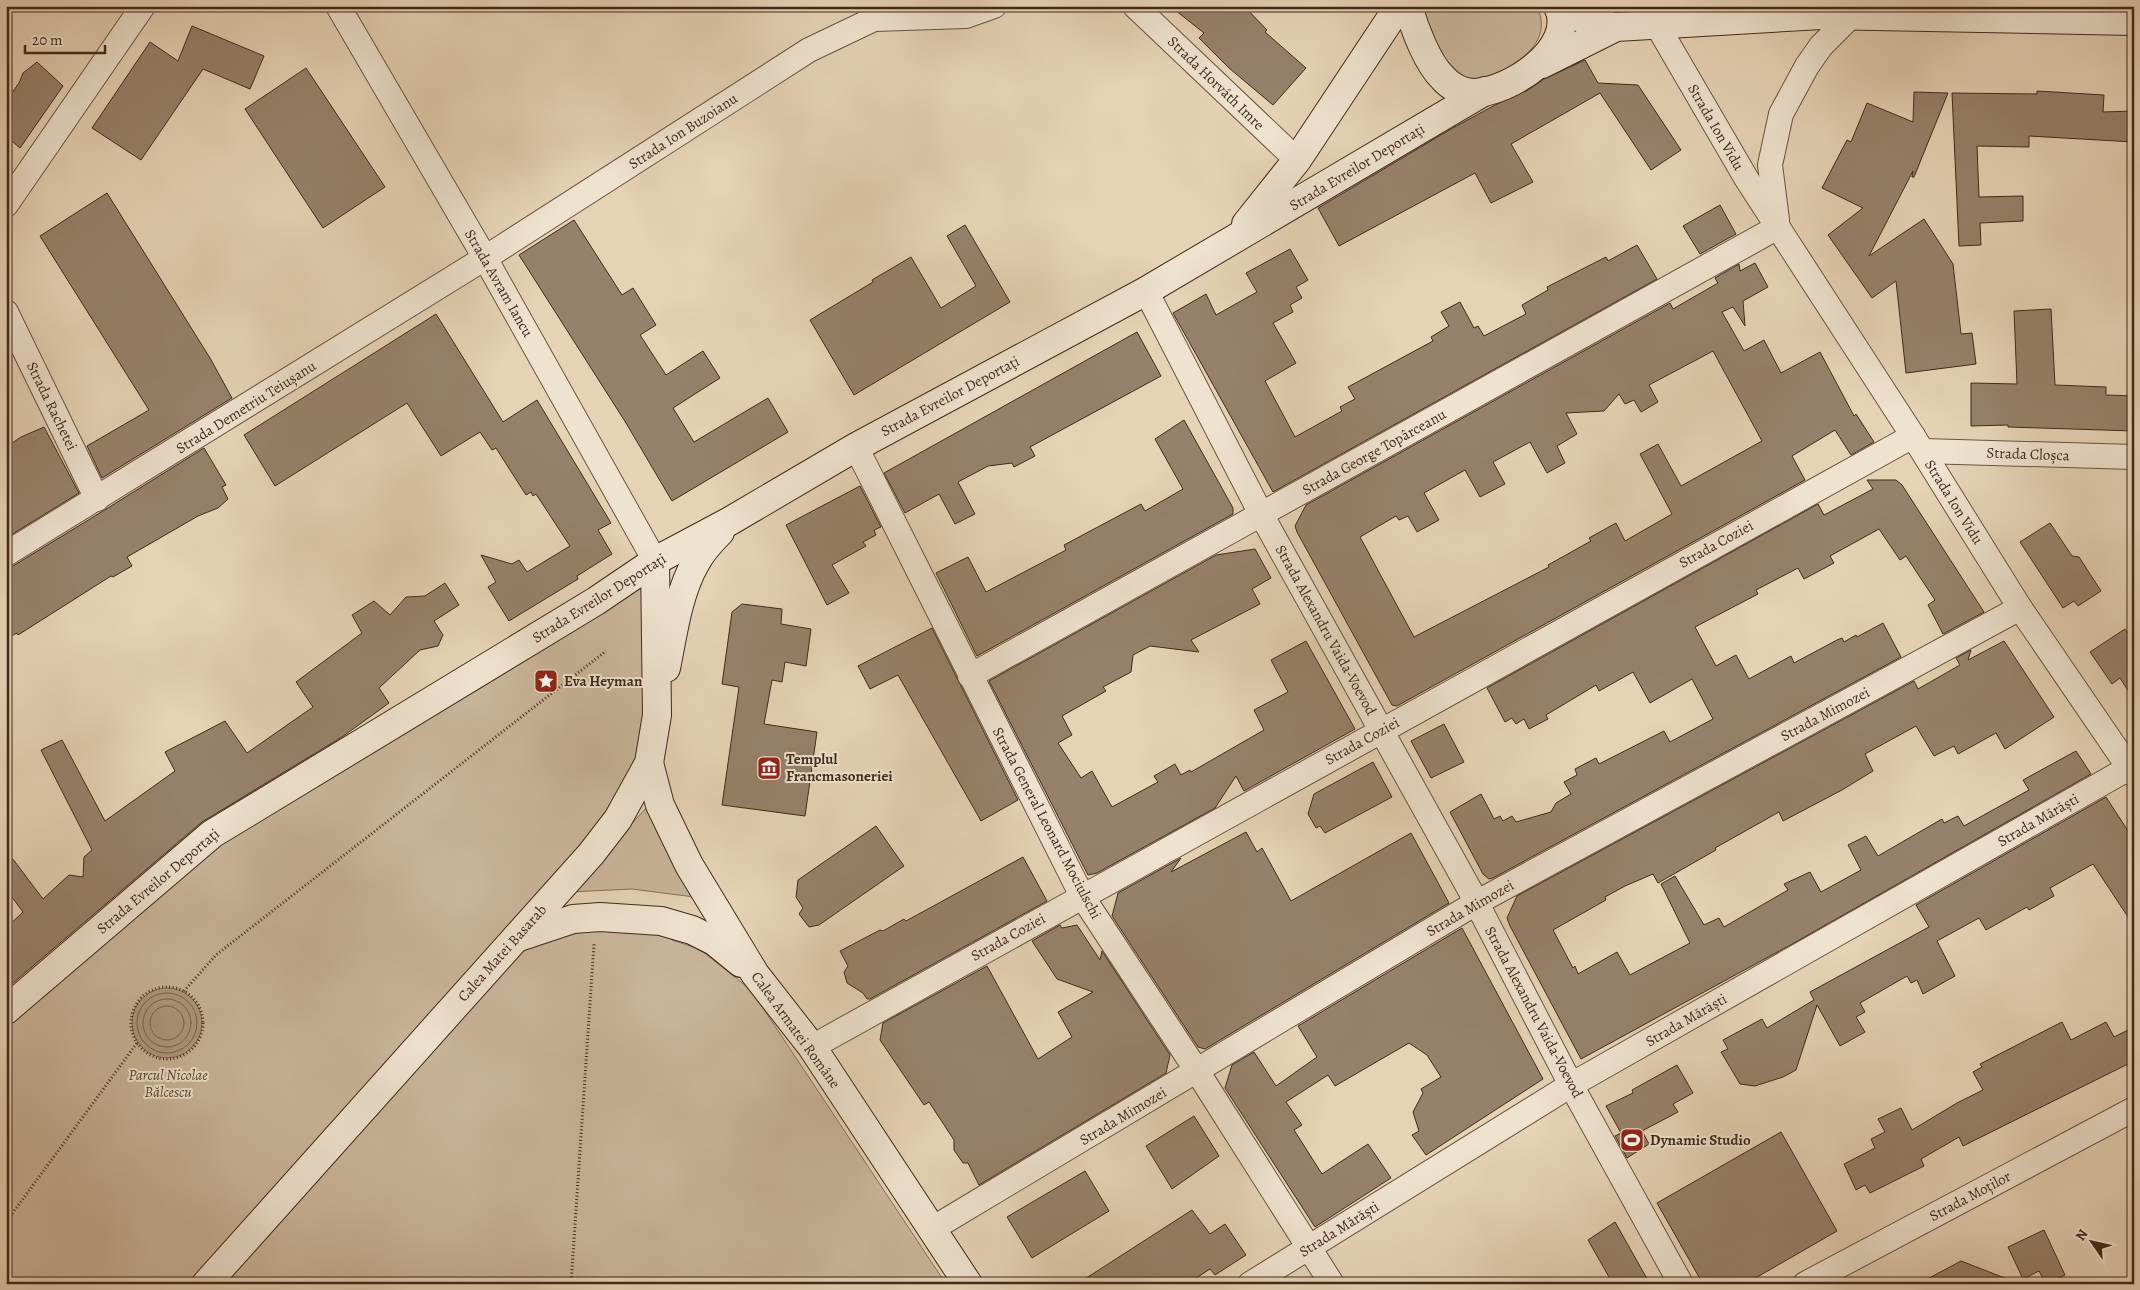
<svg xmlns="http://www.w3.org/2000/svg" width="2140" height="1290" font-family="Alegreya,serif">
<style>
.green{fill:#cab59b;stroke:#866f5a}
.water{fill:#ae9980;stroke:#836c57}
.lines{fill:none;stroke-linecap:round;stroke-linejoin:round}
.shore{stroke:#78614d;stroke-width:1}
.building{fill:#97816b;stroke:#42291a;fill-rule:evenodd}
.street-casing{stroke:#6b5341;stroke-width:26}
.secondary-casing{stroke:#42291a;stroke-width:30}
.path{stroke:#42291a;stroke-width:3;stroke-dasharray:1 2.5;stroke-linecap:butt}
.street{stroke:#efe2cf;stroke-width:24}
.secondary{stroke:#efe2cf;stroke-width:28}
.labels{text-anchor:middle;stroke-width:4;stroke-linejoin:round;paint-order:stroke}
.street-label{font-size:15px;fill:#42291a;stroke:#efe2cf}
.poi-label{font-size:15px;font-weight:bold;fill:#42291a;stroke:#efe2cf;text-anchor:start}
.park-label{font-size:15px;font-style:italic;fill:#5d4534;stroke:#efe2cf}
</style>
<rect width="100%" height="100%" fill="#e6d2b5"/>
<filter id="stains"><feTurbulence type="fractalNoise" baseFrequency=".004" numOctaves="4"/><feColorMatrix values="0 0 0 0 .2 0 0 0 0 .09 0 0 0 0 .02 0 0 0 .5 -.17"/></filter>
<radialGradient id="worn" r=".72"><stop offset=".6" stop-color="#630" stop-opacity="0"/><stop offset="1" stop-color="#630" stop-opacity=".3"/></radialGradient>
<!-- green -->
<g class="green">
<path d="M1417 6H1537C1551 37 1529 55 1505 69 1498 74 1490 80 1481 81 1471 84 1457 77 1450 71 1442 64 1422 18 1417 6Z"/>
<polygon points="655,561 649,763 516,938 653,915 672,940 693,947 706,954 751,990 946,1284 6,1284 6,1010 212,834"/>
<polygon points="648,806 702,898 632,889 569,892"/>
</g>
<!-- water -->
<circle class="water" cx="167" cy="1023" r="35"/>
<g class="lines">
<!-- shore -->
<g class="shore">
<circle cx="167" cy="1023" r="30"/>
<circle cx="167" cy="1023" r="24"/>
<circle cx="167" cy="1023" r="17"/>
</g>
</g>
<!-- building -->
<g class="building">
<polygon points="1170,6 1244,6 1267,30 1265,32 1306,68 1273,105 1229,68 1199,38 1204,33"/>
<polygon points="192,26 264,56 250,89 203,69 141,160 92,128 150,42 178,61"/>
<polygon points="1585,60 1598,83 1638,85 1681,150 1651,170 1600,93 1511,144 1533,182 1491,203 1475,173 1339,246 1318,208 1451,129 1495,105 1528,90 1544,79"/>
<polygon points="37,62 63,86 20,148 6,136 6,101 19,83 23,73"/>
<polygon points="306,68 385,187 323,228 245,109"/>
<polygon points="2037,91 2104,95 2103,112 2134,111 2134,142 2029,136 2029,147 1977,146 1979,197 2023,196 2023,221 1980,223 1981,245 1959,246 1952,93 2037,94"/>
<polygon points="1914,92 1948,93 1914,177 1912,177 1913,171 1869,256 1924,219 1953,264 1961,334 1972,333 1976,364 1906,373 1896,281 1872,298 1828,235 1863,208 1822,188 1847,140 1851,142 1867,103 1913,122"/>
<polygon points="107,193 210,358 232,398 102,478 87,446 149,410 40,236"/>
<polygon points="1720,205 1736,234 1700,254 1683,226"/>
<polygon points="574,220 622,295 633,288 656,325 640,335 666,375 703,351 720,378 673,408 694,442 768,398 788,432 672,501 626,423 519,255"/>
<polygon points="965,225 1010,302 854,395 810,320 873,282 872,280 911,257 941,308 976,286 947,236"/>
<polygon points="1637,245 1657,279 1273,492 1173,313 1206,294 1216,315 1257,292 1246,273 1290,249 1308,280 1296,287 1302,298 1290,305 1293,312 1273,323 1296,363 1265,381 1295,437 1342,411 1340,407 1355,399 1348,387 1433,341 1431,337 1449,326 1441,312 1460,302 1474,328 1478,326 1484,336 1526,314 1522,305 1548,290 1547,287 1606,257 1608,261"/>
<path d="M1755 263 1768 287 1743 301 1745 326 1733 307 1722 312 1744 351 1764 340 1781 373 1820 352 1854 416 1856 414 1874 442 1851 455 1835 430 1792 456 1805 480 1397 706 1392 705 1297 532 1295 526 1306 505 1670 303 1673 309 1718 283 1715 278 1739 264 1740 271ZM1713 351 1762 441 1681 486 1658 444 1640 454 1672 514 1625 541 1616 523 1589 538 1591 541 1548 565 1549 567 1414 637 1360 537 1396 516 1399 520 1408 516 1417 532 1439 520 1424 493 1465 470 1480 497 1505 484 1493 462 1530 442 1547 473 1565 463 1557 446 1577 434 1566 413 1604 411 1619 394 1625 404 1634 400 1641 412 1658 402 1649 385Z"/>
<polygon points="2051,309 2055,385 2106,387 2106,395 2134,396 2134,431 2008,427 2008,425 1971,426 1971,383 2017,384 2014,311"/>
<polygon points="436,314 503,422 537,400 611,523 598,530 612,554 577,576 578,579 509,621 488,587 496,582 481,555 512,564 519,560 527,572 570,546 536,494 533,496 531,492 526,495 496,448 492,450 480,432 441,456 407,403 275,486 244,435"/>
<polygon points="1137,332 1161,376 1030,447 1035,456 1014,467 1012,463 988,466 958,482 975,514 955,524 939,494 905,513 884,473"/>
<polygon points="1184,420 1233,508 1233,514 977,656 936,573 968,557 986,592 1066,550 1064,545 1141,504 1145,511 1183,489 1155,439"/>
<polygon points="44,427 79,493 6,538 6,447 21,437"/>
<polygon points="204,448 226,485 222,487 228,499 218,508 198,516 127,557 132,566 113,577 111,576 18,635 17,633 6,639 6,568 13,566 103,511"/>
<polygon points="1867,480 1896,480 1902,485 1984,612 1943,634 1928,605 1935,600 1906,556 1900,560 1879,529 1830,556 1834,563 1804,579 1798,568 1756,590 1758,594 1695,627 1716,666 1736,655 1749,679 1791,656 1794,663 1837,640 1842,638 1844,642 1856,635 1857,637 1883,623 1901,657 1493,878 1489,879 1483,874 1450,812 1481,794 1494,819 1500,816 1503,821 1512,816 1516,822 1551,812 1556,803 1571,794 1564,782 1577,775 1575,769 1596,758 1599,764 1664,731 1670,742 1713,719 1692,679 1650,703 1633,672 1599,691 1596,685 1546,715 1548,719 1529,729 1524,719 1516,724 1512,718 1505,722 1487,688 1818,504 1824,515 1873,489"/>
<polygon points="860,486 881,527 874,530 876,535 863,542 866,546 832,565 849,593 827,605 786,525"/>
<polygon points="2050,523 2072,556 2079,557 2101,591 2078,606 2074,601 2063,608 2020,542"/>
<polygon points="1255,549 1271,578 1252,589 1260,604 1191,640 1199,652 1150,646 1133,655 1131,672 1103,687 1106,691 1062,716 1072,735 1058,743 1081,778 1092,771 1112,807 1158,782 1154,776 1175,764 1181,775 1190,770 1191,772 1264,730 1254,710 1288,692 1271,660 1306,641 1355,729 1244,791 1236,776 1215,808 1097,873 1088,875 989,681 1216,555"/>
<polygon points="445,583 459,605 434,621 443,635 438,646 420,650 379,688 389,703 342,737 202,822 6,989 6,928 23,912 6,889 6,850 43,899 69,875 83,877 84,857 92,850 41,750 62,740 105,821 175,771 165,752 225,721 247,753 313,707 296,682 362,633 352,615 374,601 390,615 406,597 425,596"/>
<polygon points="742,604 782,609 781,624 811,629 806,666 785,662 782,682 772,680 764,724 817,732 805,816 722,805 739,687 722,684 732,612"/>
<polygon points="932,628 1018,800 981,821 898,675 870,689 858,666"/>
<polygon points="2125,629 2134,643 2134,700 2120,678 2112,684 2090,652"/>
<polygon points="2004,641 2054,717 2005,749 1996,733 1958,754 1954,746 1934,756 1916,726 1865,754 1873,771 1842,790 1783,821 1779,812 1715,848 1716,850 1658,883 1653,874 1625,886 1605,897 1606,900 1553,930 1573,968 1575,966 1578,974 1617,952 1630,975 1690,943 1661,884 1675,876 1704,925 1719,918 1724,927 1788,890 1784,884 1810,872 1821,892 1861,870 1848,845 1866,836 1878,856 1942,819 1944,823 1958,816 1964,826 2029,790 2023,780 2076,751 2091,774 1794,943 1581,1059 1510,926 1507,918 1517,896 1914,681 1918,689 1960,665 1956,658 1971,650 1968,660"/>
<polygon points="1444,724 1464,762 1431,778 1411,741"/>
<polygon points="1373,762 1392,797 1325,833 1320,826 1316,828 1308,814 1314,794"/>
<polygon points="2106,797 2134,840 2134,926 2093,864 2050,888 2054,896 2029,910 2027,907 1986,930 1979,918 1937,941 1955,976 1923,994 1917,980 1911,983 1907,976 1860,1003 1865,1012 1856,1017 1865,1032 1840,1046 1817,1005 1796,1070 1783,1077 1755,1086 1740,1084 1721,1052 1728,1049 1723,1040 1762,1019 1767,1028 1814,1000 1810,992 1929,927 1916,905"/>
<polygon points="876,826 904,866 819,925 809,927 799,914 803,908 796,897 798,880"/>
<polygon points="1246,832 1257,852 1262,848 1291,901 1411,833 1449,903 1205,1049 1198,1047 1112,916 1118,893 1181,858 1171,872"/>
<polygon points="1023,857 1047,901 870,999 867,999 863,993 847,983 844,972 848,966 840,951 880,930 883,931 904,919 906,921"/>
<polygon points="1060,925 1062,928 1077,925 1100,960 1102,951 1170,1055 1166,1073 979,1185 968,1163 963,1163 954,1150 954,1140 929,1102 924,1105 880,1040 883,1023 987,966 1038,1059 1072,1037 1058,1012 1093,992 1057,979 1032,941"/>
<polygon points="1462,928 1543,1079 1426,1155 1412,1135 1419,1131 1413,1112 1423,1093 1421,1089 1441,1077 1427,1055 1409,1043 1335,1086 1328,1075 1286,1102 1302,1125 1294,1130 1322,1174 1368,1144 1391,1178 1315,1227 1225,1088 1232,1065 1254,1052 1276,1086 1317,1057 1298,1026"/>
<polygon points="2062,1022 2071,1040 2106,1022 2114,1037 2134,1027 2134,1061 1963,1146 1959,1137 1921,1159 1924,1166 1870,1193 1865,1185 1856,1190 1844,1164 1875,1148 1871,1139 1885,1132 1878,1119 1901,1108 1912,1130 1957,1103 1983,1090 1973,1072 1982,1067 1980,1064"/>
<polygon points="1677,1065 1693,1093 1673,1104 1678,1112 1642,1131 1649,1144 1627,1158 1615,1136 1621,1133 1606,1106 1633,1093 1632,1090"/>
<polygon points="1194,1116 1219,1156 1172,1189 1146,1146"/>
<polygon points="1781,1132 1837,1231 1745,1284 1703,1284 1657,1203"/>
<polygon points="1085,1171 1109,1211 1032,1258 1007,1217"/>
<polygon points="1192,1210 1210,1234 1225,1224 1246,1255 1215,1275 1210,1269 1187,1284 1077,1284"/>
<polygon points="1615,1222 1650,1284 1613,1284 1588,1240"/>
<polygon points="2044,1230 2065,1275 2047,1284 2046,1284 2039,1271 2023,1279 2008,1247"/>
<polygon points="1961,1261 2015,1282 2015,1284 1918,1284"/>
</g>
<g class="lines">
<!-- street casing -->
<g class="street-casing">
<g id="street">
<polyline points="338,6 485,258 655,561"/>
<polyline points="1135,6 1297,160"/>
<polyline points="874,19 966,16 994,6"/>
<polyline points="1657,25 1746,178 1913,436 2020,608 2134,775"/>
<polyline points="6,205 143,6"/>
<polyline points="1777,220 1770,165 1781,114 1807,66 1821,46 1851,16"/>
<polyline points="1146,291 1261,514 1471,892 1571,1085 1681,1284"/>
<polyline points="6,312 97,499"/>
<polyline points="856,447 1082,896 1197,1071 1332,1284"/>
<polyline points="1923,451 2134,457"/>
<polyline points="6,554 485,258 809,50 874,19 876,6"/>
<polyline points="970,676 1778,227"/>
<polyline points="812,1047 1913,436"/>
<polyline points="932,1229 1476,903 2020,608"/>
<polyline points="1250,1284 1571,1085 2129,768"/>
<polyline points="1805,1284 2134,1109"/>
</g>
</g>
<!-- secondary casing -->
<g class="secondary-casing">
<g id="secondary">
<path d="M1408 6C1414 27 1427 63 1443 78 1450 86 1462 93 1473 93 1509 93 1578 48 1558 6"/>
<polyline points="1559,9 1594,23 1616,27 1821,15 2134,21"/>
<polyline points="1542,64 1616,27"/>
<polyline points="1246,224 1297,160 1399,6"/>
<path d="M666 668C673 634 678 593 696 562 702 551 711 541 720 532"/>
<polyline points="649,763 660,805 689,865 755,974 812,1047 968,1284"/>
<polyline points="516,938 573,919 600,917 661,921 692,930 714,941 741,963"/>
<polyline points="6,1010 212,834 596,601 655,561 730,521 856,447 1146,291 1485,91"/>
<polyline points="206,1284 591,854 618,819 649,763 657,715 655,561"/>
</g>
</g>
<!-- path -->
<g class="path">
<circle cx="167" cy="1023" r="36"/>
<polyline points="184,991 216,955 606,651"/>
<polyline points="6,1222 137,1043"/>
<polyline points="571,1284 594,944"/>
</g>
<!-- street -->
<use href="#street" class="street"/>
<!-- secondary -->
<use href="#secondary" class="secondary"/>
</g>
<!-- icons -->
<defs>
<g id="sight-square" transform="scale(1.25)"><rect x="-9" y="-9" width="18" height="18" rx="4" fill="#8f2418" stroke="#efe2cf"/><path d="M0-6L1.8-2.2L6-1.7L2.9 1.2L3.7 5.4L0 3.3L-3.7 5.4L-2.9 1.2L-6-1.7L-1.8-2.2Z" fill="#fff"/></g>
<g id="museum-square" transform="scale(1.25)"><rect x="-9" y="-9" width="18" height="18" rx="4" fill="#8f2418" stroke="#efe2cf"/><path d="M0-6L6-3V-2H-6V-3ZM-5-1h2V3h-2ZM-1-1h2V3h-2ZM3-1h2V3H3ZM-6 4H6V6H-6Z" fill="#fff"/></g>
<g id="stadium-square" transform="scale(1.25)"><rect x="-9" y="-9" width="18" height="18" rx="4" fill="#8f2418" stroke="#efe2cf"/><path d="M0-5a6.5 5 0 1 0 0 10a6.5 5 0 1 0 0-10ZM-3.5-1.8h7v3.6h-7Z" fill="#fff"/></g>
</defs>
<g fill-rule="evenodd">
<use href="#sight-square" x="546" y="681"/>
<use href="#museum-square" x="769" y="768"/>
<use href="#stadium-square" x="1632" y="1140"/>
</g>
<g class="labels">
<!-- street labels -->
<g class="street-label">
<text transform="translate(1216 83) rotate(44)" y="5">Strada Horváth Imre</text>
<text transform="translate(1716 127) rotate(60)" y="5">Strada Ion Vidu</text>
<text transform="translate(683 131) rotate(-33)" y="5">Strada Ion Buzoianu</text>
<text transform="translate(1357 167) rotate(-31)" y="5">Strada Evreilor Deportaţi</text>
<text transform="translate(499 283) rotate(60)" y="5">Strada Avram Iancu</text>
<text transform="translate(950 396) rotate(-28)" y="5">Strada Evreilor Deportaţi</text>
<text transform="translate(52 406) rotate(64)" y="5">Strada Rachetei</text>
<text transform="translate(246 407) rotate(-32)" y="5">Strada Demetriu Teiușanu</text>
<text transform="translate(1374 452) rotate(-29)" y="5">Strada George Topârceanu</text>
<text transform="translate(2028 454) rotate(2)" y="5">Strada Cloșca</text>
<text transform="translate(1954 502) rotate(58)" y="5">Strada Ion Vidu</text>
<text transform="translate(1716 544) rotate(-29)" y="5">Strada Coziei</text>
<text transform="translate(599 598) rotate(-32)" y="5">Strada Evreilor Deportaţi</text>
<text transform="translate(1326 630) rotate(61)" y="5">Strada Alexandru Vaida-Voevod</text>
<text transform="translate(1825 714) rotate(-28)" y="5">Strada Mimozei</text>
<text transform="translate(1362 741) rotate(-29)" y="5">Strada Coziei</text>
<text transform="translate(2038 820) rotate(-30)" y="5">Strada Mărăști</text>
<text transform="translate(1047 823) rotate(62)" y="5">Strada General Leonard Mociulschi</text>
<text transform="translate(158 881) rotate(-40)" y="5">Strada Evreilor Deportaţi</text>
<text transform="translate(1470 908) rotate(-30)" y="5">Strada Mimozei</text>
<text transform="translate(1008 937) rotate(-29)" y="5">Strada Coziei</text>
<text transform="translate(502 953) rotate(-48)" y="5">Calea Matei Basarab</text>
<text transform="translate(1534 1012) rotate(62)" y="5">Strada Alexandru Vaida-Voevod</text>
<text transform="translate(1686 1020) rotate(-30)" y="5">Strada Mărăști</text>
<text transform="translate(796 1030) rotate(54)" y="5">Calea Armatei Române</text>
<text transform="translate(1123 1116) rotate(-31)" y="5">Strada Mimozei</text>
<text transform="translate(1970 1196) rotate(-28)" y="5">Strada Moților</text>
<text transform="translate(1339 1229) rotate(-32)" y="5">Strada Mărăști</text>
</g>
<!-- poi labels -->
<g class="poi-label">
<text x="564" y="686">Eva Heyman</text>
<text x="786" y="764">Templul<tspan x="786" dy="17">Francmasoneriei</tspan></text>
<text x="1650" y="1145">Dynamic Studio</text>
</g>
<!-- park labels -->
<g class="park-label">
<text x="168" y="1080">Parcul Nicolae<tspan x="168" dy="17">Bălcescu</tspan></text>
</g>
</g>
<!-- margin -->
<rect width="2140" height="1290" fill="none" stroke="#e6d2b5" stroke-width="25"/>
<rect x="8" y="8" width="2125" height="1275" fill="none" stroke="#42291a" stroke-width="2.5"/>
<rect x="12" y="12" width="2115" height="1265" fill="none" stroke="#42291a"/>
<!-- north arrow -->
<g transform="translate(2092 1242) rotate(304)" stroke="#efe2cf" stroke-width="4" paint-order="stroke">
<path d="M0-4L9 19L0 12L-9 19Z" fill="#42291a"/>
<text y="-8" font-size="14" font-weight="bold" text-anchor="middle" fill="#42291a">N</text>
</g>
<!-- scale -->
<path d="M25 45v8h80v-8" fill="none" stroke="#42291a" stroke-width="2.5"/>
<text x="32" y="45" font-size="15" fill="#42291a" stroke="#efe2cf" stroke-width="4" paint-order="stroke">20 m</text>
<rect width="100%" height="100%" filter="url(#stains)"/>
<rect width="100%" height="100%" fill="url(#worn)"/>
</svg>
